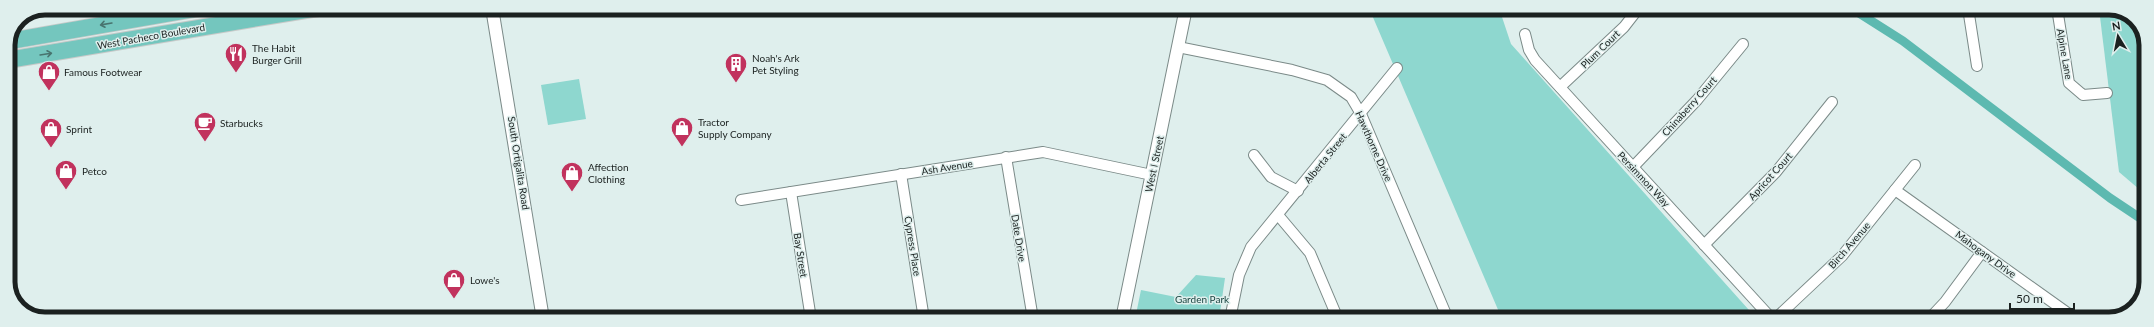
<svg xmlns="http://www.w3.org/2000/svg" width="2154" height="327" font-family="Lato,sans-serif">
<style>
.green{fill:#8ed7cf}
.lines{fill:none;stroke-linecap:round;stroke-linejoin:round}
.canal{stroke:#5db9b0;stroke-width:9}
.minor-casing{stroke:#7b8a88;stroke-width:12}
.tertiary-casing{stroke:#7b8a88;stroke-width:14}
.trunk-casing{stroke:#c8cac9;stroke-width:18}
.minor{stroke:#fff;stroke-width:10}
.tertiary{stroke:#fff;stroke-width:12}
.trunk{stroke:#74c6be;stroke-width:16}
.oneway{stroke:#48746f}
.labels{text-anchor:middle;stroke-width:3;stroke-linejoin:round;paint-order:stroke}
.street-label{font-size:10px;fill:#1b2120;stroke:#dfefed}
.poi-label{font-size:10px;fill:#1b2120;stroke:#dfefed;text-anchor:start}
.park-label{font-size:10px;fill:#1a4541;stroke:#dfefed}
.rim{fill:none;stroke:#1b2120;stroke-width:5}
</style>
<rect width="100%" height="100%" fill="#dfefed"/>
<!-- green -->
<g class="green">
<polygon points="1369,8 1499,8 1511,44 1757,319 1502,319"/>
<polygon points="2124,13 2135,19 2146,40 2146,195 2119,172 2100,17"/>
<polygon points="579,79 586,119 548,125 541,85"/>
<polygon points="1196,275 1225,278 1219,319 1135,319 1141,290 1176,297"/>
</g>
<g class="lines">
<!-- canal -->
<polyline class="canal" points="1851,8 1903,41 2110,198 2146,222"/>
<!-- minor casing -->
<g class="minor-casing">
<g id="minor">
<polyline points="1968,8 1977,66"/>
<polyline points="2057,8 2069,83 2083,95 2107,93"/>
<polyline points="1525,34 1529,50 1535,60 1772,319"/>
<polyline points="1178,47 1292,70 1327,80 1351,97 1361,114 1448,319"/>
<polyline points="1560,87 1624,27 1638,9"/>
<polyline points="1254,155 1271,177 1298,191"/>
<polyline points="1006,157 1033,319"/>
<polyline points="1633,167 1697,100 1743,44"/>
<polyline points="901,174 924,319"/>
<polyline points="1895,190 2076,319"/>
<polyline points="791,192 811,319"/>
<polyline points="741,200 1043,152 1152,175"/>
<polyline points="1278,215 1310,253 1338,319"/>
<polyline points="1704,245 1776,172 1832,102"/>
<polyline points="1230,319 1239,275 1251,247 1397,68"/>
<polyline points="1775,319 1842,256 1915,165"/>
<polyline points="1929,319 1945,302 1982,252"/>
</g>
</g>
<!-- tertiary casing -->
<g class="tertiary-casing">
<g id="tertiary">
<polyline points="492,8 543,319"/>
<polyline points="1122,319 1186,8"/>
</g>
</g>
<!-- trunk casing -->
<g class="trunk-casing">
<g id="trunk">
<polyline points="10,41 200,8"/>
<polyline points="8,60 318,8"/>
</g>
</g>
<!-- minor -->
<use href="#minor" class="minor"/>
<!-- tertiary -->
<use href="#tertiary" class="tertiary"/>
<!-- trunk -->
<use href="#trunk" class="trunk"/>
</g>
<!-- one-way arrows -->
<defs><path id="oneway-shaft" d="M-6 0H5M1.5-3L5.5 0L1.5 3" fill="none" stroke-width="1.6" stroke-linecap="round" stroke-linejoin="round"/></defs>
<g class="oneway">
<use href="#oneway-shaft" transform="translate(106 24) rotate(170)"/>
<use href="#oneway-shaft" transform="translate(46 54) rotate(-9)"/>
</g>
<!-- icons -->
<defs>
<g id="restaurant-pin" transform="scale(1.15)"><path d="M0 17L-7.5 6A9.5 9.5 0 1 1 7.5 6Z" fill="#c1325d" stroke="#dfefed"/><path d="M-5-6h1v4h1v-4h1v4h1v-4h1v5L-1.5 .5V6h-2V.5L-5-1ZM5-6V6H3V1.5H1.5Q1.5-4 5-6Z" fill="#fff"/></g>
<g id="building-pin" transform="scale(1.15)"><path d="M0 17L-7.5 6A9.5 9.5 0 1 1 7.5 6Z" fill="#c1325d" stroke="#dfefed"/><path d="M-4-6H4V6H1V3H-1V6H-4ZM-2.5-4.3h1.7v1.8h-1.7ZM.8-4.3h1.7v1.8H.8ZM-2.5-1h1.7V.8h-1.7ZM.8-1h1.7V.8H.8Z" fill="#fff"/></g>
<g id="shop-pin" transform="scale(1.15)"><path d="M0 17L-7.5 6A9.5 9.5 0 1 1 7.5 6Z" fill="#c1325d" stroke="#dfefed"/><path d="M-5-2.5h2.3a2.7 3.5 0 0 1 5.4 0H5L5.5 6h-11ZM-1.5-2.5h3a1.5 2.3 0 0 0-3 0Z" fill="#fff"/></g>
<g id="cafe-pin" transform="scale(1.15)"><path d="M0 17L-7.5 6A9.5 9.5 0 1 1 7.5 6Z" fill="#c1325d" stroke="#dfefed"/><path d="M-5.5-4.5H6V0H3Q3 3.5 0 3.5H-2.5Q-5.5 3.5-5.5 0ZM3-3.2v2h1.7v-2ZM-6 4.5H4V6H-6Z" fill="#fff"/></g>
</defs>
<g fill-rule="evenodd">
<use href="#restaurant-pin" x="236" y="54"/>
<use href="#building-pin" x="736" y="64"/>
<use href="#shop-pin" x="49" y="72"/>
<use href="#cafe-pin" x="205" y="123"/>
<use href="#shop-pin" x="682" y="128"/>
<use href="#shop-pin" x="51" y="129"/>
<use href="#shop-pin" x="66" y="171"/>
<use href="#shop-pin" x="572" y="173"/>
<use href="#shop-pin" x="454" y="280"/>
</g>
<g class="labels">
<!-- street labels -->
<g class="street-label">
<text transform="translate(151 36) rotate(-10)" y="4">West Pacheco Boulevard</text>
<text transform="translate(1600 49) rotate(-44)" y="4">Plum Court</text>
<text transform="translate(2065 54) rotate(80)" y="4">Alpine Lane</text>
<text transform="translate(1689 106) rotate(-48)" y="4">Chinaberry Court</text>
<text transform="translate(1374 146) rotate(66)" y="4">Hawthorne Drive</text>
<text transform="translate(1325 158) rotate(-51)" y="4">Alberta Street</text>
<text transform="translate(519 163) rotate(81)" y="4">South Ortigalita Road</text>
<text transform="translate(1154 164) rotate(-78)" y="4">West I Street</text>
<text transform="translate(947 167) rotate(-9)" y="4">Ash Avenue</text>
<text transform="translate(1770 176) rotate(-48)" y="4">Apricot Court</text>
<text transform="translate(1644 179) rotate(47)" y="4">Persimmon Way</text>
<text transform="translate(1019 238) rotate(81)" y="4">Date Drive</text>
<text transform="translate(1849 245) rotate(-49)" y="4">Birch Avenue</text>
<text transform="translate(913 246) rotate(81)" y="4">Cypress Place</text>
<text transform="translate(1986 254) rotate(36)" y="4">Mahogany Drive</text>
<text transform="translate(801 255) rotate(81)" y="4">Bay Street</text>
</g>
<!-- poi labels -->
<g class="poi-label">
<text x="252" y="52">The Habit<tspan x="252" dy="12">Burger Grill</tspan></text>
<text x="752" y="62">Noah's Ark<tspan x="752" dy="12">Pet Styling</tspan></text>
<text x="64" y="76">Famous Footwear</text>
<text x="698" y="126">Tractor<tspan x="698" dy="12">Supply Company</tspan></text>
<text x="220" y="127">Starbucks</text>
<text x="66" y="133">Sprint</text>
<text x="588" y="171">Affection<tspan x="588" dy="12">Clothing</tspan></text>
<text x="82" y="175">Petco</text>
<text x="470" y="284">Lowe's</text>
</g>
<!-- park labels -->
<g class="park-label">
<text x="1202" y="303">Garden Park</text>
</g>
</g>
<!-- crop -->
<path d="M0 0H2154V327H0ZM45 15H2109A30 30 0 0 1 2139 45V282A30 30 0 0 1 2109 312H45A30 30 0 0 1 15 282V45A30 30 0 0 1 45 15Z" fill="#dfefed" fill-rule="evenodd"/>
<path class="rim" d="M45 15H2109A30 30 0 0 1 2139 45V282A30 30 0 0 1 2109 312H45A30 30 0 0 1 15 282V45A30 30 0 0 1 45 15Z"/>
<!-- north arrow -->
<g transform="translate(2118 36) rotate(350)" stroke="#dfefed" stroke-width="3" paint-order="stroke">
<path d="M0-3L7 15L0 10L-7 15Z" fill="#1b2120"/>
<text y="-6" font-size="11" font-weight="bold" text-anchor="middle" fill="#1b2120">N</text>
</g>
<!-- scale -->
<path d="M2010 303v6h64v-6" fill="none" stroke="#1b2120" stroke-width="2"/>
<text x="2016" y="303" font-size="12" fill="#1b2120" stroke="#dfefed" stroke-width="3" paint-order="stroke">50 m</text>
</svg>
